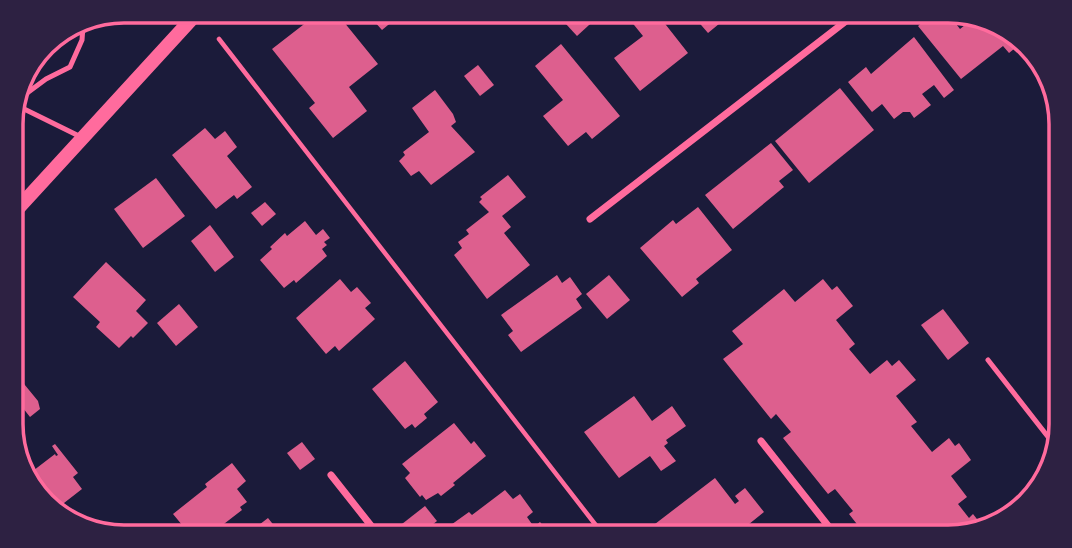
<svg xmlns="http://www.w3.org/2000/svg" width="1072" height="548" font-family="'Asap Condensed',sans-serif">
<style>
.building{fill:#dd5f8e}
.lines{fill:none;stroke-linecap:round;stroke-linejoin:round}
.path{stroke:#ff6b9d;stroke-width:4.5}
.service{stroke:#ff6b9d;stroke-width:5}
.minor{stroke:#ff6b9d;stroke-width:7}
.secondary{stroke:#ff6b9d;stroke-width:14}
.rim{fill:none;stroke:#ff6b9d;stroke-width:3.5}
</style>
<rect width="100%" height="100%" fill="#1b1b3a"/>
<!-- building -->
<g class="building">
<polygon points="321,11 335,11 378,64 349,87 367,111 333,138 309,108 315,103 272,49"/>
<polygon points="365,11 405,11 382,30"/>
<polygon points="554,11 596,11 600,15 577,36"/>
<polygon points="642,11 655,11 688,53 640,91 614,58 643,36 630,20"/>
<polygon points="689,11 743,11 735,18 731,14 708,33"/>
<polygon points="936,11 946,11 960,29 975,17 999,22 1015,36 1013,37 1019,45 1009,53 1003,46 961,79 918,26"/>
<polygon points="914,37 954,90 944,98 934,85 922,94 931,105 914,118 910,112 903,112 894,119 882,104 872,112 848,82 866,67 871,74"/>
<polygon points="561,44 620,116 592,139 586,132 568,146 543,116 563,100 535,66"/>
<polygon points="478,65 494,85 480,96 464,76"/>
<polygon points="840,88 874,130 809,183 775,141"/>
<polygon points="435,90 453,114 456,122 451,126 475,152 431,185 419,171 411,176 399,161 405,155 403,152 429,132 412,108"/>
<polygon points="205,128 215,139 225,131 237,147 227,156 252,187 237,199 234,195 216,209 172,155"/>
<polygon points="771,143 793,170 779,181 784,187 733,229 705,195"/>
<polygon points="508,175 526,197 502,216 511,227 504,233 530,265 487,299 454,255 462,248 458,242 469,234 466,230 489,212 479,202 482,199 480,197"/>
<polygon points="156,178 185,216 143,248 114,209"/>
<polygon points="265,202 276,214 262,226 251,213"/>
<polygon points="698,207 732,250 696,279 699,283 682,297 640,248 673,220 676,224"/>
<polygon points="305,221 316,235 323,229 330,238 324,242 327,245 322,249 327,256 296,283 294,280 284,288 260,260 272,249 270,247 285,233 287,236"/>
<polygon points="210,225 234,257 215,272 191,241"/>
<polygon points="106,262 146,300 136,311 148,323 133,338 131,336 119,348 96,327 100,322 73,297"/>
<polygon points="557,275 562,283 570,277 582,294 576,299 582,308 521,352 508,335 513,331 501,315"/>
<polygon points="609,275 630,300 607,319 586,294"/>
<polygon points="340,279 351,292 357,287 371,303 365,308 375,319 339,351 335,346 326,354 296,318"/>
<polygon points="823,279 832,290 837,286 853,306 836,320 855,344 849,349 870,374 887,360 892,366 899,360 916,380 896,396 917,422 911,426 932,452 949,438 955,446 959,443 971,460 951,476 967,497 958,504 969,518 973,514 984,528 956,537 867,537 849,514 853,511 835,489 828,494 783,438 791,432 776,414 771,419 723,359 743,344 732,331 784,289 795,302"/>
<polygon points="179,304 198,327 176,346 157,323"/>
<polygon points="943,309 969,343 948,360 921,325"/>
<polygon points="405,361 438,402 424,414 427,418 415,428 412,424 405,429 372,389"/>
<polygon points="11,368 38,401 40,409 30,417 19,403 11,409"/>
<polygon points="634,396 652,421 672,406 686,426 666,440 668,443 664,446 676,461 661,471 650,456 619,478 584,432"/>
<polygon points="454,423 471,444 474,441 486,456 453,483 455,485 441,496 438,493 426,500 422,495 420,497 405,478 410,473 402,464"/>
<polygon points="302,442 315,459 300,470 287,453"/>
<polygon points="55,444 78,473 73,477 82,489 55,510 38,495 25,477 55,454 56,456 58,455 52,446"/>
<polygon points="232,463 246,481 237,489 247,502 240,507 242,510 207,537 192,537 173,514 207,487 205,484"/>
<polygon points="715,478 735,504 739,501 735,496 745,488 764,512 733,537 721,537 716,530 706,537 665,537 655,524"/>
<polygon points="505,490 513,499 520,494 533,512 527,517 534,527 540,522 552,537 434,537 469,512 472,515"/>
<polygon points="425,506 437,521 417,537 413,537 402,524"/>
<polygon points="268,518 280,533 284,529 290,537 243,537"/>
</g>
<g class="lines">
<!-- path -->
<g class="path">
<polyline points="219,39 605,537"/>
<polyline points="155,527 162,537"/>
</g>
<!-- service -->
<g class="service">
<polyline points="19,99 46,79 70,67 82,40 83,26"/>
<polyline points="16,105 81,137"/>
<polyline points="988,360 1056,447"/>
</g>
<!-- minor -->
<g class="minor">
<polyline points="590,219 859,11"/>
<polyline points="761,441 837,537"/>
<polyline points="331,475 380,537"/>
</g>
<!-- secondary -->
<polyline class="secondary" points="11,216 199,11"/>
</g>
<!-- crop -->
<path d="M0 0H1072V548H0ZM124 23H948A101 101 0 0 1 1049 124V424A101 101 0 0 1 948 525H124A101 101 0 0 1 23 424V124A101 101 0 0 1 124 23Z" fill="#2d2142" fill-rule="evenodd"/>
<path class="rim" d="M124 23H948A101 101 0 0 1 1049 124V424A101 101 0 0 1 948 525H124A101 101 0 0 1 23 424V124A101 101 0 0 1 124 23Z"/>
</svg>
